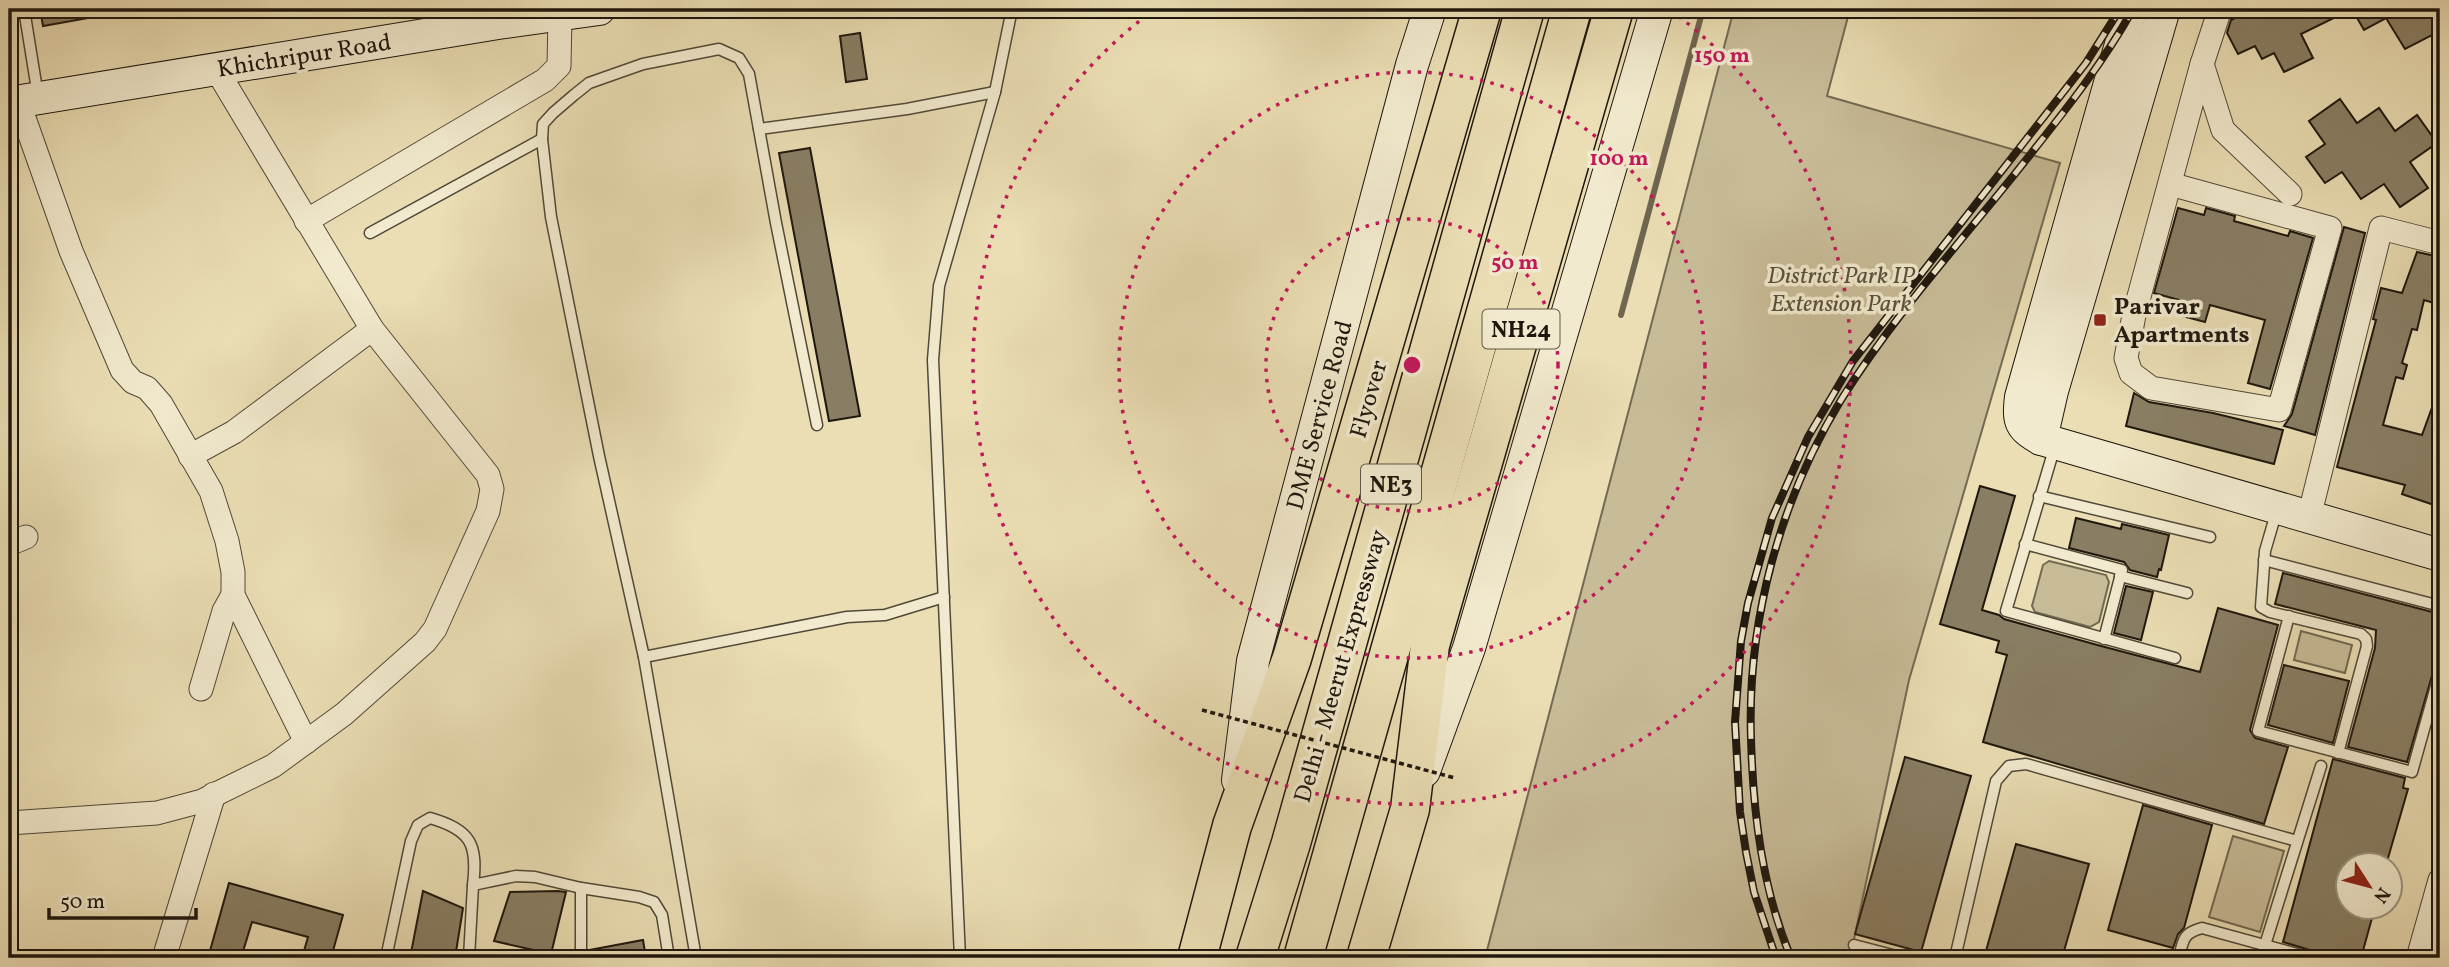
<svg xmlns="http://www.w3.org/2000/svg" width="2449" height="967" font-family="Vollkorn,serif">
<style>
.green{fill:#c8bc98;stroke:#736a53;stroke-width:2}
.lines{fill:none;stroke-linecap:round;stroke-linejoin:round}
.stream{stroke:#6f6650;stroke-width:6}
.building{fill:#897e64;stroke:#1e170e;stroke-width:2}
.lane-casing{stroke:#514938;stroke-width:13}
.street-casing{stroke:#514938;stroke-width:25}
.secondary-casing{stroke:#1e170e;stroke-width:34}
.highway-casing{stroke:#1e170e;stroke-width:41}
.lane{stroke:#f2eace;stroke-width:10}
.street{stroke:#f2eace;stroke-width:23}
.secondary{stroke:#f2eace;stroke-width:32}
.highway{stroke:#ebdeb4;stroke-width:38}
.rail-casing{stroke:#1e170e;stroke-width:8}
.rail{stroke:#f2eace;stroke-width:5;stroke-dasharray:16;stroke-linecap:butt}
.path-bridge{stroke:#1e170e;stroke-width:3.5;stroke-dasharray:5 3.5;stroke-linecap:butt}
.ring{fill:none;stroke:#c2185b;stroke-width:3.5;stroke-dasharray:3.5 7}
.poi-dot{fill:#8f2418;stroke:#f2eace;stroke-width:2.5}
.labels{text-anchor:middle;stroke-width:7;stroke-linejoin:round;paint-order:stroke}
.shield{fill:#f2eace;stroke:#5e5648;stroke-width:2}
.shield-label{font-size:23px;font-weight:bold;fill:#1e170e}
.street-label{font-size:24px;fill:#1e170e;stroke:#f2eace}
.park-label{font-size:24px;font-style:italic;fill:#5a513e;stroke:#f2eace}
.poi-label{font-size:24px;font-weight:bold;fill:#1e170e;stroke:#f2eace;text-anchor:start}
.centre{fill:#c2185b;stroke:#f2eace;stroke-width:3.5}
.ring-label{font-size:21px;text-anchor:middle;font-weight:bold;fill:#c2185b;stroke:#f2eace;stroke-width:7;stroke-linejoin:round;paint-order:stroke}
</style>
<rect width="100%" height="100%" fill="#ebdeb4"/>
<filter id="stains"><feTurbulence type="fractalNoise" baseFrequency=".00286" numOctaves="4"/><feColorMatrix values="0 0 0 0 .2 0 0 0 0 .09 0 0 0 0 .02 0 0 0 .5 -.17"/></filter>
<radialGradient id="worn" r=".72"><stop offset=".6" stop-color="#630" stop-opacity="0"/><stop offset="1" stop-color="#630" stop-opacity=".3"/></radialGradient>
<!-- green -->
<g class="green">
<polygon points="1734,9 1850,9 1827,96 2060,163 1909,680 1850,958 1485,958"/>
<polygon points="2049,561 2106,575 2109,582 2099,622 2090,627 2035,612 2032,606 2043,565"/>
<polygon points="2301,631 2352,645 2345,673 2294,660"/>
<polygon points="2233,836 2284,851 2260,932 2209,917"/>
</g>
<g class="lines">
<!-- stream -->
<polyline class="stream" points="1621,315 1703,9"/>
</g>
<!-- building -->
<g class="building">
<polygon points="40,9 94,9 94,17 43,26"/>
<polygon points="2253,9 2352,9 2301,34 2313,58 2284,72 2274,53 2262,59 2255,46 2238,54 2227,33 2231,20"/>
<polygon points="2352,9 2440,9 2440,31 2405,49 2386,18 2364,30"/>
<polygon points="860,33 867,79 846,82 840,36"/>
<polygon points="2340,99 2357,123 2379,108 2395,131 2417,115 2437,143 2410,162 2428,188 2400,207 2384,184 2361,199 2342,172 2325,183 2306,157 2325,144 2309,121"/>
<polygon points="810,148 860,416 829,421 779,153"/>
<polygon points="2178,208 2204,215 2206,208 2235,216 2234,221 2288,236 2290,231 2313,238 2270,389 2248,383 2265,320 2210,305 2205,322 2175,314 2179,300 2154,293"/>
<polygon points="2344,227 2365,233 2315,435 2284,426 2292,414"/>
<polygon points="2417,252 2440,257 2440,305 2424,300 2417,330 2412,329 2402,363 2407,365 2403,379 2396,377 2383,425 2422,435 2438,391 2440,391 2440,507 2402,494 2405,485 2337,467 2376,320 2373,319 2381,288 2402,293"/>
<polygon points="2134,393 2149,402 2213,413 2283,430 2274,464 2126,426"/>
<polygon points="1980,486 2015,496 1982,610 1999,615 2004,619 2101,646 2200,672 2218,608 2278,625 2250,730 2255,738 2288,747 2264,824 1983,742 2007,655 1996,652 1999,641 1940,624"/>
<polygon points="2076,518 2121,529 2122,524 2169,535 2161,570 2159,569 2157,577 2130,570 2124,562 2069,548"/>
<polygon points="2283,573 2440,614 2440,648 2407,762 2348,747 2375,648 2376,630 2275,604"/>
<polygon points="2126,586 2153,592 2141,640 2114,633"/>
<polygon points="2284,665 2349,681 2333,743 2268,725"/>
<polygon points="1905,757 1971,776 1921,952 1855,934"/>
<polygon points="2333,759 2405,778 2403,788 2408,789 2386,865 2348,865 2348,907 2375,907 2361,958 2336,958 2283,942"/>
<polygon points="2143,805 2212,825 2184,928 2178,934 2173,948 2108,930"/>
<polygon points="2016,844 2089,864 2062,958 1984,958"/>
<polygon points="229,883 343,915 331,958 302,958 308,937 252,922 241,958 208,958"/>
<polygon points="423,891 463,908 455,958 410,958"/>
<polygon points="558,891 566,892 551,954 494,941 510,892"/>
<polygon points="643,940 646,958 589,958 589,950"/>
</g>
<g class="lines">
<!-- lane casing -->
<g class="lane-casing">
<g id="lane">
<polyline points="24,9 38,96"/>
<polyline points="759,129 907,109 995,92"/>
<polyline points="370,233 542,139"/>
<polyline points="2055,446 2006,611 2175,658"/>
<polyline points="2039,496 2210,537"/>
<polyline points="2277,510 2265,551 2261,607 2270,612 2361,634 2366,639 2367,646 2338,753"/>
<polyline points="2025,544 2122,570 2104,639"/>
<polyline points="2264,560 2440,606"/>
<polyline points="2120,576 2187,593"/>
<polyline points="2289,616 2258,731 2412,772 2440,672"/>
<polyline points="644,657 847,617 885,615 944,597"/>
<polyline points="581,888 581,958"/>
<polyline points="1854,945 1904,958"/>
<polyline points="2265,945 2321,766"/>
<path d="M386 958 411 841 418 825 430 818C471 830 478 844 473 885L516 876 535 877 581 888 639 897 654 902 662 915 669 958"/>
<polyline points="469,958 473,885"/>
<polyline points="696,958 644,657 599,456 551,217 542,139 543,124 553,113 574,95 589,83 643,64 719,49 739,58 749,74 776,223 817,425"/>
<polyline points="960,958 933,360 939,286 995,92 1012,9"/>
<polyline points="1955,958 1996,781 2009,766 2026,764 2297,841"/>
<path d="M2179 958C2183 940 2183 933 2202 928L2312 958"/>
</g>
</g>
<!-- street casing -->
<g class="street-casing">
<g id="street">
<polyline points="2202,64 2223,130 2290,194"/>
<polyline points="18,101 71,251 122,370 133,382 147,388 161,404 211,491 227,541 233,572 233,595 306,742"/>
<polyline points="2170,184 2330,228 2279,410 2151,388 2131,373 2126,358 2134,315 2202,64 2220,9"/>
<polyline points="306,221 545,80 559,66 560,16"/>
<polyline points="190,456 234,432 372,329"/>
<polyline points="2309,517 2381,228 2440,243"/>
<polyline points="9,544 26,537"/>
<polyline points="201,689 224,611 233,595"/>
<polyline points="9,823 157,813 202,801 273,766 344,714 425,642 435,629 488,511 492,489 488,475 372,329 216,69"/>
<polyline points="164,958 214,794"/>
<polyline points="2418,958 2440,880"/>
</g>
</g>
<!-- secondary casing -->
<g class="secondary-casing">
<g id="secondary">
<path d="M2131 9 2021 397C2018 422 2020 427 2041 439L2440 555"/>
<polyline points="9,103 498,23 599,9"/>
<polyline points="2041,439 2052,391 2164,9"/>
<polyline points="1424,771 1469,648 1657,9"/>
<polyline points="1238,780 1253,661 1412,65 1430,9"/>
</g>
</g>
<!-- highway casing -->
<g class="highway-casing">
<g id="highway">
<polyline points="1197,958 1232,826 1292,658 1482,9"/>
<polyline points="1255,958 1291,843 1525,9"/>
<polyline points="1303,958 1572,9"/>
<polyline points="1366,958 1410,809 1430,645 1614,9"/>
</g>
</g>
<!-- lane -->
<use href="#lane" class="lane"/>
<!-- street -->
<use href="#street" class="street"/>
<!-- secondary -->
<use href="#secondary" class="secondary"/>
<!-- highway -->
<use href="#highway" class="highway"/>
<!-- rail casing -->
<g class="rail-casing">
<g id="rail">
<polyline points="1776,958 1754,892 1746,852 1740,812 1735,722 1741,641 1748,603 1772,518 1808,437 1853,361 2086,63 2120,9"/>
<path d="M1791 958C1762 888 1753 813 1751 738 1747 621 1780 500 1841 400 1892 318 1958 245 2018 170 2059 118 2101 67 2133 9"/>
</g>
</g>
<!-- rail -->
<use href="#rail" class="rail"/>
<!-- path-bridge -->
<polyline class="path-bridge" points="1202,710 1455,778"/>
</g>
<!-- distance rings -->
<g class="ring">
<circle cx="1412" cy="365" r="146"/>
<circle cx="1412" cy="365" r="293"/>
<path d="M1670 10A439 439 0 1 1 1154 10"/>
</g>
<!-- markers -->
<rect class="poi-dot" x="2093" y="313" width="14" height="14" rx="3.5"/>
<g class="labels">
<!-- shield labels -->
<g class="shield">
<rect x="1482.5" y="309.5" width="77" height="39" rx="5"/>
<rect x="1361" y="464.5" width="60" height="39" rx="5"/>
</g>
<g class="shield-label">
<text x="1521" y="337">NH24</text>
<text x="1391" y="492">NE3</text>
</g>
<!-- street labels -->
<g class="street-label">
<text transform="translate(304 55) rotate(-9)" y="8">Khichripur Road</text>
<text transform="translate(1368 399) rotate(-74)" y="8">Flyover</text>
<text transform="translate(1319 415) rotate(-75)" y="8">DME Service Road</text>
<text transform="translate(1340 666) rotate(-74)" y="8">Delhi - Meerut Expressway</text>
</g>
<!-- park labels -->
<g class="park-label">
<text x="1841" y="283">District Park IP<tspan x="1841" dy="28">Extension Park</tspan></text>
</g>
<!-- poi labels -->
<g class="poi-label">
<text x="2114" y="314">Parivar<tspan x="2114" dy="28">Apartments</tspan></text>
</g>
</g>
<circle cx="1412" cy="365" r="10" class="centre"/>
<g class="ring-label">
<text x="1722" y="62">150 m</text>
<text x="1619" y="165">100 m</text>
<text x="1515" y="269">50 m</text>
</g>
<!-- margin -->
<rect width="2449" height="967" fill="none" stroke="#ebdeb4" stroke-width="35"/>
<rect x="10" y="10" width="2428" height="946" fill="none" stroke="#1e170e" stroke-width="3.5"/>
<rect x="18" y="18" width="2414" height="932" fill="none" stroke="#1e170e" stroke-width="2"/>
<!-- north arrow -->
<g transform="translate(2369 886) rotate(126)"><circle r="33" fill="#f2eace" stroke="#9d9681" stroke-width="2"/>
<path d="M0-5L12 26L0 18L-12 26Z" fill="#8f2418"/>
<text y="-10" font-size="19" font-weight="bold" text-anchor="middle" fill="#1e170e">N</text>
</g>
<!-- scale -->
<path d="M49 908v10h147v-10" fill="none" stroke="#1e170e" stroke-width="3.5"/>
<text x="60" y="908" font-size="21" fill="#1e170e" stroke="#f2eace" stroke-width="5" paint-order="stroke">50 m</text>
<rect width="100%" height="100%" filter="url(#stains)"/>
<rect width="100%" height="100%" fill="url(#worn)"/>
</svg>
